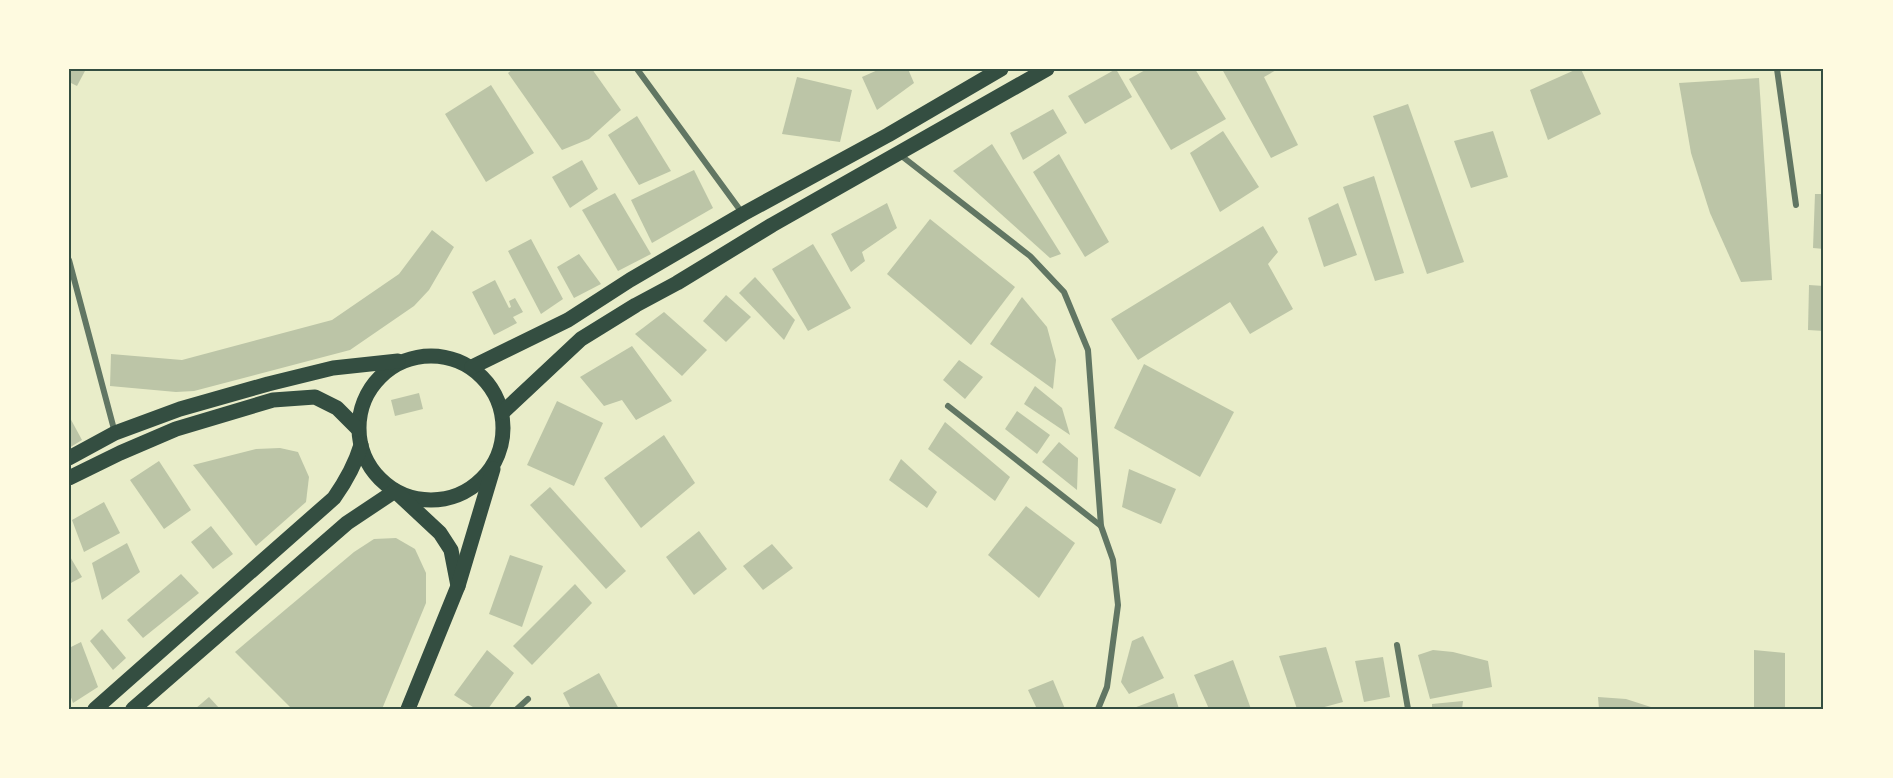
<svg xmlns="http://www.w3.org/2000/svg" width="1893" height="778" font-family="'Open Sans',sans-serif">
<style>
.building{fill:#bcc5a7}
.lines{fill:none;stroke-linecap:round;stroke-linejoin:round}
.minor{stroke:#617663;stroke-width:6}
.primary{stroke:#344e41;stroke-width:15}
.neatline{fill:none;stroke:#344e41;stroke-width:2}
</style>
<rect width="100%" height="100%" fill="#e9edc9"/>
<!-- building -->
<g class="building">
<polygon points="69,69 86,69 77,86 69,82"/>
<polygon points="513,69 592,69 621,110 589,139 562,150 508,73"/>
<polygon points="880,69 908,69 914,83 877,110 862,77"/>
<polygon points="1116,69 1132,97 1085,124 1068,96"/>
<polygon points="1147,69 1195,69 1226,119 1171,150 1129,79"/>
<polygon points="1222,69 1278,69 1264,77 1298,145 1271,158"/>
<polygon points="1577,69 1581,69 1601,114 1548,140 1530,90"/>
<polygon points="797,77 852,90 840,142 782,134"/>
<polygon points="1759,78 1772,280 1741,282 1710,213 1691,153 1679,83"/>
<polygon points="491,85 534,153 486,182 445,114"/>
<polygon points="1408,104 1464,262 1427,274 1373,116"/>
<polygon points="1053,109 1067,133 1023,160 1010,133"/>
<polygon points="637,116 671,171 639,185 608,135"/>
<polygon points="1223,131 1259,187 1220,212 1190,153"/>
<polygon points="1493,131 1508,177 1471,188 1454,141"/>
<polygon points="992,144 1061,254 1050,258 953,171"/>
<polygon points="1059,154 1109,242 1085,257 1033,172"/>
<polygon points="582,160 598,189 570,208 552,177"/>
<polygon points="694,170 713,208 652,243 631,200"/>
<polygon points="1374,176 1404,273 1375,281 1343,187"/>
<polygon points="615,193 651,254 618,271 582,210"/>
<polygon points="1815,194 1824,194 1824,249 1813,248"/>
<polygon points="887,203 897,228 862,252 865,261 851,272 831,234"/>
<polygon points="1338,203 1357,255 1324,267 1308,218"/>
<polygon points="930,219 1015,287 971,345 887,274"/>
<polygon points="1263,226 1278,252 1268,264 1293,309 1250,334 1230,302 1138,360 1111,319"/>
<polygon points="432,230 454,247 429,290 414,306 350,350 194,391 176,392 110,386 111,354 182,360 332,320 399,274"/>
<polygon points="531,239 563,299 541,314 508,251"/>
<polygon points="813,244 851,308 808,331 772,269"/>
<polygon points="579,254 601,284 574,298 557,267"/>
<polygon points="755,277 795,320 784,340 739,293"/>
<polygon points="495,280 509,308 511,307 509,301 515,298 523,312 513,317 517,323 494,335 472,292"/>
<polygon points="1809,285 1824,286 1824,331 1808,330"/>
<polygon points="726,295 751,317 726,342 703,321"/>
<polygon points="1022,297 1047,327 1056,360 1053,389 990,344"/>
<polygon points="664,312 707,350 682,376 635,334"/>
<polygon points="632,346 672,401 636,420 622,400 604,406 580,377"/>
<polygon points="959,360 983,377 965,399 943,380"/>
<polygon points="1144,364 1234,412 1200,477 1114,428"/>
<polygon points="1035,386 1062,408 1070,435 1024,404"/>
<polygon points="419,393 423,409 395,416 391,400"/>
<polygon points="557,401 603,423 574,486 527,465"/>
<polygon points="1017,411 1050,435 1037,454 1005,429"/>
<polygon points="69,416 82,440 69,448"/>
<polygon points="945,422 1010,477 995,501 928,449"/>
<polygon points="664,435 695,483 641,528 604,478"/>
<polygon points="1059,442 1078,458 1077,490 1042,462"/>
<polygon points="280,448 298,452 309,477 306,502 256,546 193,465 256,449"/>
<polygon points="901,459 937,492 927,508 889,480"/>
<polygon points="159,461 191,510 164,529 130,480"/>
<polygon points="1129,469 1176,489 1161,524 1122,507"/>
<polygon points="550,487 626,571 606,589 530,505"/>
<polygon points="104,502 120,533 84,552 72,520"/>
<polygon points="1026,506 1075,543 1039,598 988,555"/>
<polygon points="211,526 233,554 213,569 191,542"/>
<polygon points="699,531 727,569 694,595 666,557"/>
<polygon points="396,538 415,549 426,573 426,603 382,709 292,709 235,652 354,552 374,539"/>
<polygon points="127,543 140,572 102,600 92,563"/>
<polygon points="772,544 793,568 763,590 743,566"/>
<polygon points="69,555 82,577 69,584"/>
<polygon points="510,555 543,566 522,627 489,614"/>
<polygon points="181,574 199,593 143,638 127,620"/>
<polygon points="575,584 592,603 532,665 513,646"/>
<polygon points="102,629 126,658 113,670 90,641"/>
<polygon points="1143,636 1164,678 1129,694 1121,682 1132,641"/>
<polygon points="81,642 98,687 73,703 69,692 69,648"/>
<polygon points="1326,647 1343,702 1317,709 1297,709 1279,656"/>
<polygon points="487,650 514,673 488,709 476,709 454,695"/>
<polygon points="1433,650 1453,652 1488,661 1492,687 1430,699 1418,655"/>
<polygon points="1754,650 1785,653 1785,709 1754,709"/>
<polygon points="1383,657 1390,697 1364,702 1355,661"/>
<polygon points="1233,660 1251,709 1209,709 1194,675"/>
<polygon points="599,673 619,709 571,709 563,693"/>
<polygon points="1053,680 1065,709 1037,709 1028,690"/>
<polygon points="1174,693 1179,709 1131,709"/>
<polygon points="209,697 220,709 195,709"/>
<polygon points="1598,697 1626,699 1657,709 1599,709"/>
<polygon points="1463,701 1462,709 1432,709 1432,704"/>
</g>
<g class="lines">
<!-- minor -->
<g class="minor">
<polyline points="637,69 743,214"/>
<polyline points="1777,69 1796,205"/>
<polyline points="899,154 1030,256 1064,292 1088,350 1101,526 1113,560 1118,605 1107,687 1098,709"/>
<polyline points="69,260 115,433"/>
<polyline points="948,406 1101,526"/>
<polyline points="1397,645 1408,709"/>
<polyline points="517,709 528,699"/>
</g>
<!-- primary -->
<g class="primary">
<circle cx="431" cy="428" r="72"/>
<polyline points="472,367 568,320 630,280 743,214 888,135 1001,69"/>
<polyline points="503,412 581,339 636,305 677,283 772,225 1047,69"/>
<polyline points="69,458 115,433 180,409 268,384 333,368 398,361"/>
<polyline points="69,478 120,453 176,429 273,400 315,397 337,408 358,429"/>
<path d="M95 709 334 498C346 481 355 465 361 445"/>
<polyline points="133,709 347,523 395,491 440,533 451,550 458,586"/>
<polyline points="408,709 458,586 493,469"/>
</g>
</g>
<!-- border -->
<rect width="1893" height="778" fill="none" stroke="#fefae0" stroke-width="141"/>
<rect x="70" y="70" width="1752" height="638" class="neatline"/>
</svg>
